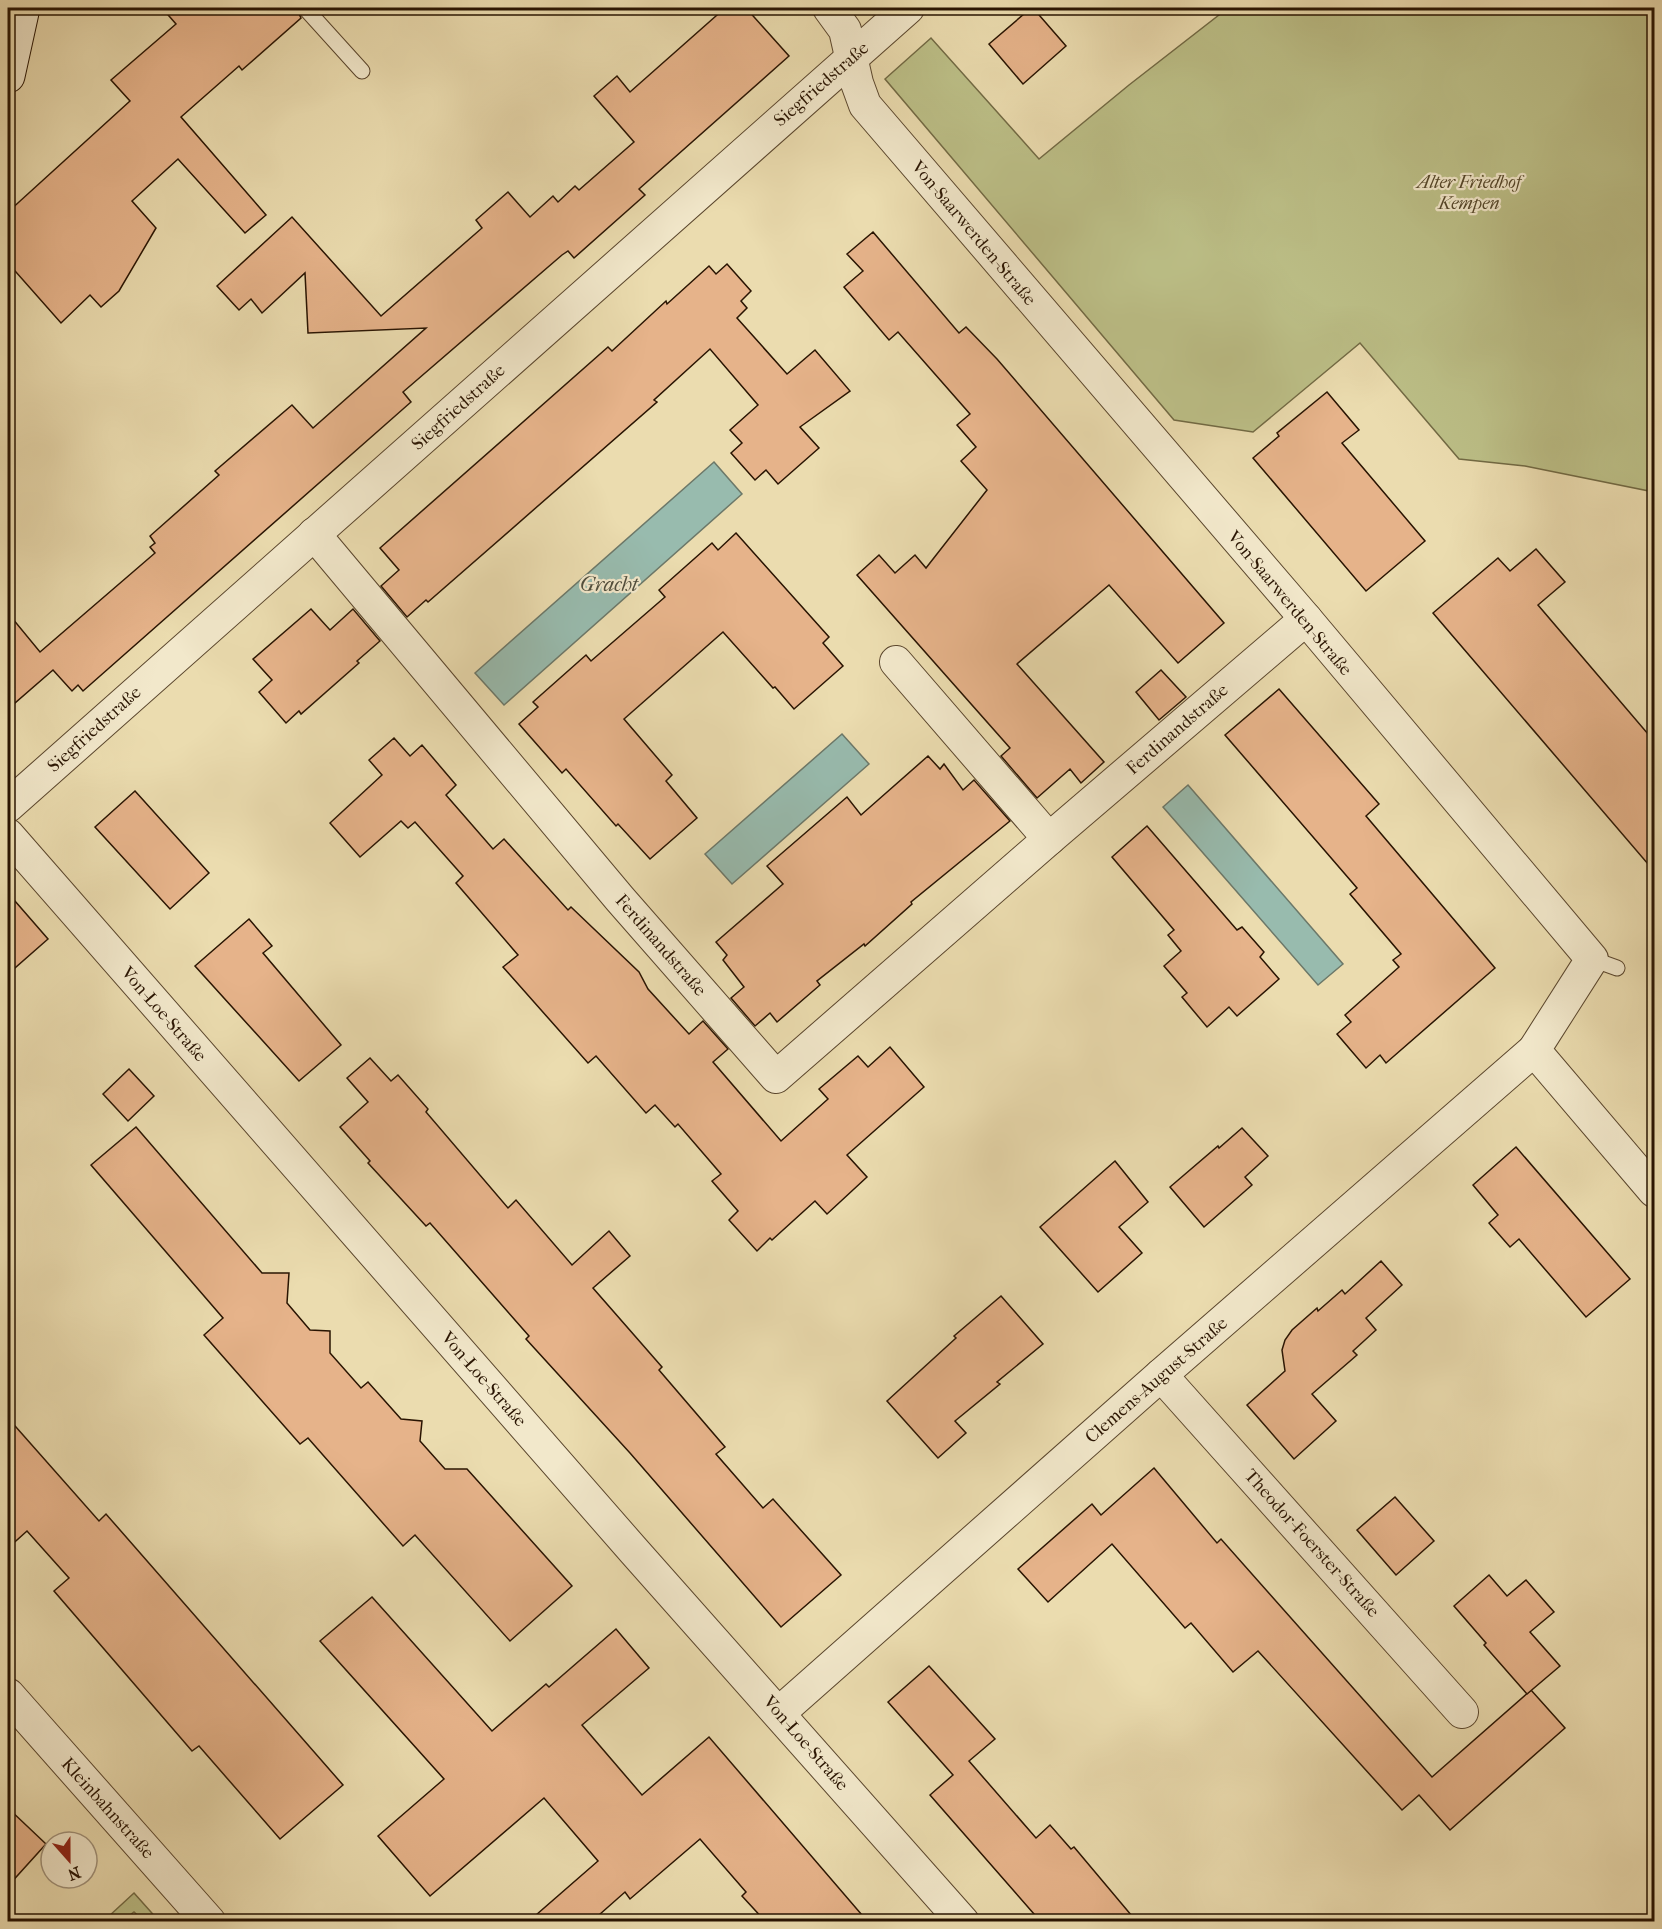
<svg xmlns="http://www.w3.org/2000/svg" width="1662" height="1929" font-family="'IM FELL French Canon',serif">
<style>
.green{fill:#bcbf87;stroke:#726a44;stroke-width:1.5}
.water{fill:#98bbae;stroke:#6c7869;stroke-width:1.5}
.building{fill:#e6b38a;stroke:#291402;stroke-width:1.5}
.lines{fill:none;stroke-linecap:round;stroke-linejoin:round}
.service-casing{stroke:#5a462d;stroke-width:17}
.minor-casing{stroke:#5a462d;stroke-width:34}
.tertiary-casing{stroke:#5a462d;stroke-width:35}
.secondary-casing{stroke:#291402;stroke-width:35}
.service{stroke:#f2e8cb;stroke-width:15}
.minor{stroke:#f2e8cb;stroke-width:32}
.tertiary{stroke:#f2e8cb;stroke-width:33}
.secondary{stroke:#f2e8cb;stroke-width:33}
.labels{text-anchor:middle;stroke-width:4.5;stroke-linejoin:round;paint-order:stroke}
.street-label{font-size:18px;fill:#291402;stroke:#f2e8cb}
.park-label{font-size:18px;font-style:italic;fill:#55472a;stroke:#f2e8cb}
.water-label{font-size:20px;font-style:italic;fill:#504e3e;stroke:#f2e8cb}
</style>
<rect width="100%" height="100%" fill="#ebdcaf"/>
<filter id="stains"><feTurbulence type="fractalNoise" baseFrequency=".00333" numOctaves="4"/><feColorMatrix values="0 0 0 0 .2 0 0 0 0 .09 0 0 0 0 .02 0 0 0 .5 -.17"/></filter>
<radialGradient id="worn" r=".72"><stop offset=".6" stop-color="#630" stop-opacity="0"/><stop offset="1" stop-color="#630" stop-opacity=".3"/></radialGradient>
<!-- green -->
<g class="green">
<polygon points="1228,8 1654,8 1654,492 1525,466 1459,459 1360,343 1253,432 1174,420 885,79 931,38 1039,159 1129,85"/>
<polygon points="134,1893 159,1921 144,1921 134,1912 122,1921 108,1921 108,1917"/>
</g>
<!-- water -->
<g class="water">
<polygon points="714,462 742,494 504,705 475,673"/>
<polygon points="842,734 869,764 732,884 705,854"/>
<polygon points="1188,785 1343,964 1318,985 1163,807"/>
</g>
<!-- building -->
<g class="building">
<polygon points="162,8 296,8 301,18 242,70 239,66 181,117 266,215 245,233 178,159 132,201 156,228 119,291 101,307 90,295 61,323 8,263 8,212 130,101 111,80 176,24"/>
<polygon points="725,8 746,8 789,56 639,189 645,195 574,258 568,251 562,255 403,392 411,402 83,691 78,685 72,691 53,670 8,709 8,613 40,652 155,553 150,547 155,543 150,536 219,475 215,471 292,405 313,428 426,328 308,333 305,273 262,313 251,299 239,310 217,286 292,217 381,316 482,228 476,220 508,192 530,217 553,196 558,202 575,186 579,190 634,142 594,96 617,76 630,92"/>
<polygon points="1031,8 1033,8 1066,46 1023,84 989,44"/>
<polygon points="873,232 959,333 966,327 997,359 1224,623 1178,663 1109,585 1017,664 1104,762 1081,783 1070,769 1037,798 1001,756 1010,748 857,575 879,555 895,573 915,555 926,568 987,490 961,461 976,447 957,425 970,414 898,332 889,340 844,287 863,271 847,254"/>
<polygon points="727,264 751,291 741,301 747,308 737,318 787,374 815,350 850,391 800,427 819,448 778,484 766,470 755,480 731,453 742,443 730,430 758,405 710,349 654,400 657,402 428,602 426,600 407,617 381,586 399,570 380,548 608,347 612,351 666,301 667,304 709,266 716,274"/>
<polygon points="1327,392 1359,430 1342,443 1425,541 1366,591 1253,458 1279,436 1277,433"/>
<polygon points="736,533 829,637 823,643 843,666 794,709 775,687 773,688 723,632 624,719 672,775 666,781 697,818 650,859 618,824 616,826 566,769 562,773 519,724 538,707 533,702 586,655 591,661 665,597 659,590 712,543 718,550"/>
<polygon points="1536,549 1565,582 1538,605 1654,741 1654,871 1433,613 1498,558 1510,571"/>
<polygon points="311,609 330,630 353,609 380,641 357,661 359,663 301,714 299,711 286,723 259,692 272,680 253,659"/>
<polygon points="1161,670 1186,697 1159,720 1136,692"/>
<polygon points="1279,689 1379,804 1366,816 1495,968 1386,1063 1380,1055 1366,1068 1337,1034 1351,1022 1345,1015 1399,967 1393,960 1401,954 1350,894 1357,888 1225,735"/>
<polygon points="394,738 410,756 422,745 456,785 446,795 493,849 504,839 568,910 571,907 639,972 648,989 689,1034 703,1021 728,1049 713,1062 781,1141 828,1099 819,1089 858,1056 868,1067 890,1047 924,1087 847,1155 867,1177 827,1214 815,1201 772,1240 770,1238 757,1251 729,1220 738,1211 712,1181 721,1174 678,1124 675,1127 655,1105 646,1113 596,1056 588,1063 503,967 518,955 456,883 463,876 415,822 408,828 401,821 360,857 330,823 382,775 369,760"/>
<polygon points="928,756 940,769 944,764 963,790 974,780 1010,821 911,902 912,904 865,946 864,944 817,981 820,985 777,1022 770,1013 755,1026 731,998 744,987 723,960 727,955 716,942 783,884 767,866 847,797 861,815"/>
<polygon points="135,791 209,873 170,909 95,827"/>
<polygon points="1147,826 1237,930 1242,927 1264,952 1260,957 1279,979 1237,1016 1229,1007 1207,1027 1182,997 1187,993 1164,966 1181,951 1168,935 1174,930 1112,857"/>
<polygon points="8,893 48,939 8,974"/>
<polygon points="249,919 272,946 263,953 341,1045 299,1081 195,966"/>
<polygon points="370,1058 391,1081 398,1075 428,1109 426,1112 508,1208 516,1200 572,1265 609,1231 630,1256 593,1288 662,1367 659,1370 725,1447 716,1454 763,1508 773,1499 841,1575 781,1627 630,1453 526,1339 529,1336 430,1223 426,1226 368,1163 370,1161 340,1127 368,1102 347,1078"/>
<polygon points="129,1069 154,1096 128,1121 103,1094"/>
<polygon points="136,1127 262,1273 289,1273 287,1303 310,1330 330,1331 330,1353 361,1388 368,1382 401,1419 422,1421 420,1441 445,1469 467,1469 572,1586 510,1641 415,1535 403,1546 308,1438 300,1444 204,1335 223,1318 91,1165"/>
<polygon points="1242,1128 1268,1156 1245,1177 1252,1185 1204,1227 1170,1187 1218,1146 1219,1148"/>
<polygon points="1516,1147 1630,1279 1586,1317 1519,1239 1510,1247 1489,1223 1498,1215 1473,1185"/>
<polygon points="1115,1161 1148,1202 1119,1227 1142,1253 1098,1292 1040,1227"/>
<polygon points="1381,1261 1402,1285 1366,1318 1376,1330 1353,1351 1357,1355 1312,1394 1336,1421 1294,1459 1247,1405 1285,1371 1282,1350 1285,1340 1292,1330 1317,1308 1318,1311 1342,1290 1345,1294"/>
<polygon points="1001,1296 1043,1344 997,1382 1000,1384 955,1421 966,1433 938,1458 887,1401 956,1338 954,1336"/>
<polygon points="8,1418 99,1521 106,1514 343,1785 280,1839 199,1746 192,1751 54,1591 69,1578 27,1531 8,1548"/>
<polygon points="1154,1468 1217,1543 1221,1539 1432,1777 1531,1690 1565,1728 1450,1830 1419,1795 1402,1810 1258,1651 1233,1672 1191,1623 1185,1628 1112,1544 1048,1602 1018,1569 1092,1504 1101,1515"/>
<polygon points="1395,1497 1434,1541 1396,1575 1357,1530"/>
<polygon points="1489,1575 1507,1596 1526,1580 1554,1612 1530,1632 1560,1666 1527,1694 1484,1645 1486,1643 1454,1606"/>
<polygon points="372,1597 492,1731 546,1684 549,1687 616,1629 649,1668 582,1725 642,1795 709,1737 868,1922 766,1922 742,1896 746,1892 700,1839 630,1899 625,1892 591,1922 528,1922 598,1861 544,1798 430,1896 378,1836 444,1779 320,1641"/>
<polygon points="929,1666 995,1739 969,1761 1036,1838 1050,1825 1071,1849 1074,1847 1137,1922 1041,1922 930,1795 953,1775 888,1702"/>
<polygon points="8,1808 46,1844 8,1886"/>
</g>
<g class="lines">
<!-- service casing -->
<g class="service-casing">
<g id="service">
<polyline points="305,8 362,71"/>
<polyline points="1592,959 1617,968"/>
</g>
</g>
<!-- minor casing -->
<g class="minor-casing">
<g id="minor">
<polyline points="829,8 845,30 857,83 865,105 1306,619 1592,959 1534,1050 1654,1191"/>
<polyline points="314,534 620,899 776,1077 1049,839 1306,619"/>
<polyline points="896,662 1049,839"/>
<polyline points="8,806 908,8"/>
<polyline points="8,835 634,1551 963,1922"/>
<polyline points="1161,1375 1462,1712"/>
<polyline points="779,1713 1161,1375 1534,1050"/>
</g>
</g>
<!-- tertiary casing -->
<g class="tertiary-casing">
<polyline id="tertiary" points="8,1695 209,1922"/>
</g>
<!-- secondary casing -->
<g class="secondary-casing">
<polyline id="secondary" points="8,76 23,8"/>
</g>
<!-- service -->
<use href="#service" class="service"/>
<!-- minor -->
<use href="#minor" class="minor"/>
<!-- tertiary -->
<use href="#tertiary" class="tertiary"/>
<!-- secondary -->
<use href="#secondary" class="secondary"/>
</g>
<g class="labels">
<!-- street labels -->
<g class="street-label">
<text transform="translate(821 84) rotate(-41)" y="6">Siegfriedstraße</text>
<text transform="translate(974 233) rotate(50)" y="6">Von-Saarwerden-Straße</text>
<text transform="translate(458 407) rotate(-42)" y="6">Siegfriedstraße</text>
<text transform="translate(1290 603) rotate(50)" y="6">Von-Saarwerden-Straße</text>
<text transform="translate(94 729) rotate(-42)" y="6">Siegfriedstraße</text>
<text transform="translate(1177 729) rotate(-41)" y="6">Ferdinandstraße</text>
<text transform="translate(661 945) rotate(49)" y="6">Ferdinandstraße</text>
<text transform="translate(164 1014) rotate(49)" y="6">Von-Loe-Straße</text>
<text transform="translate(484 1379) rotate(49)" y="6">Von-Loe-Straße</text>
<text transform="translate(1156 1380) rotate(-41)" y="6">Clemens-August-Straße</text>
<text transform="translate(1312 1543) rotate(48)" y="6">Theodor-Foerster-Straße</text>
<text transform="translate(806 1743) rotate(49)" y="6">Von-Loe-Straße</text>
<text transform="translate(108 1808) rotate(48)" y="6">Kleinbahnstraße</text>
</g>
<!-- park labels -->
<g class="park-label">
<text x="1469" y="188">Alter Friedhof<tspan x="1469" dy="21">Kempen</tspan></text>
</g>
<!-- water labels -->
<g class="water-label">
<text x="609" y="591">Gracht</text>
</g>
</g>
<!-- margin -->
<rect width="1662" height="1929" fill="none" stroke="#ebdcaf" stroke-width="30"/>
<rect x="9" y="9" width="1644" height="1911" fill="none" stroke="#291402" stroke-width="3"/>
<rect x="15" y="15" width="1632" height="1899" fill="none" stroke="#291402" stroke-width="1.5"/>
<!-- north arrow -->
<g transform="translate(69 1860) rotate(159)"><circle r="28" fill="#f2e8cb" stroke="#a2937b" stroke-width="1.5"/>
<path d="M0-4.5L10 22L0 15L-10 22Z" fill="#8f2418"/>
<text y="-9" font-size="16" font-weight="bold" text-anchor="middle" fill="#291402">N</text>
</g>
<rect width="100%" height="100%" filter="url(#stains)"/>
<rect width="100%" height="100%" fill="url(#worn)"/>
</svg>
